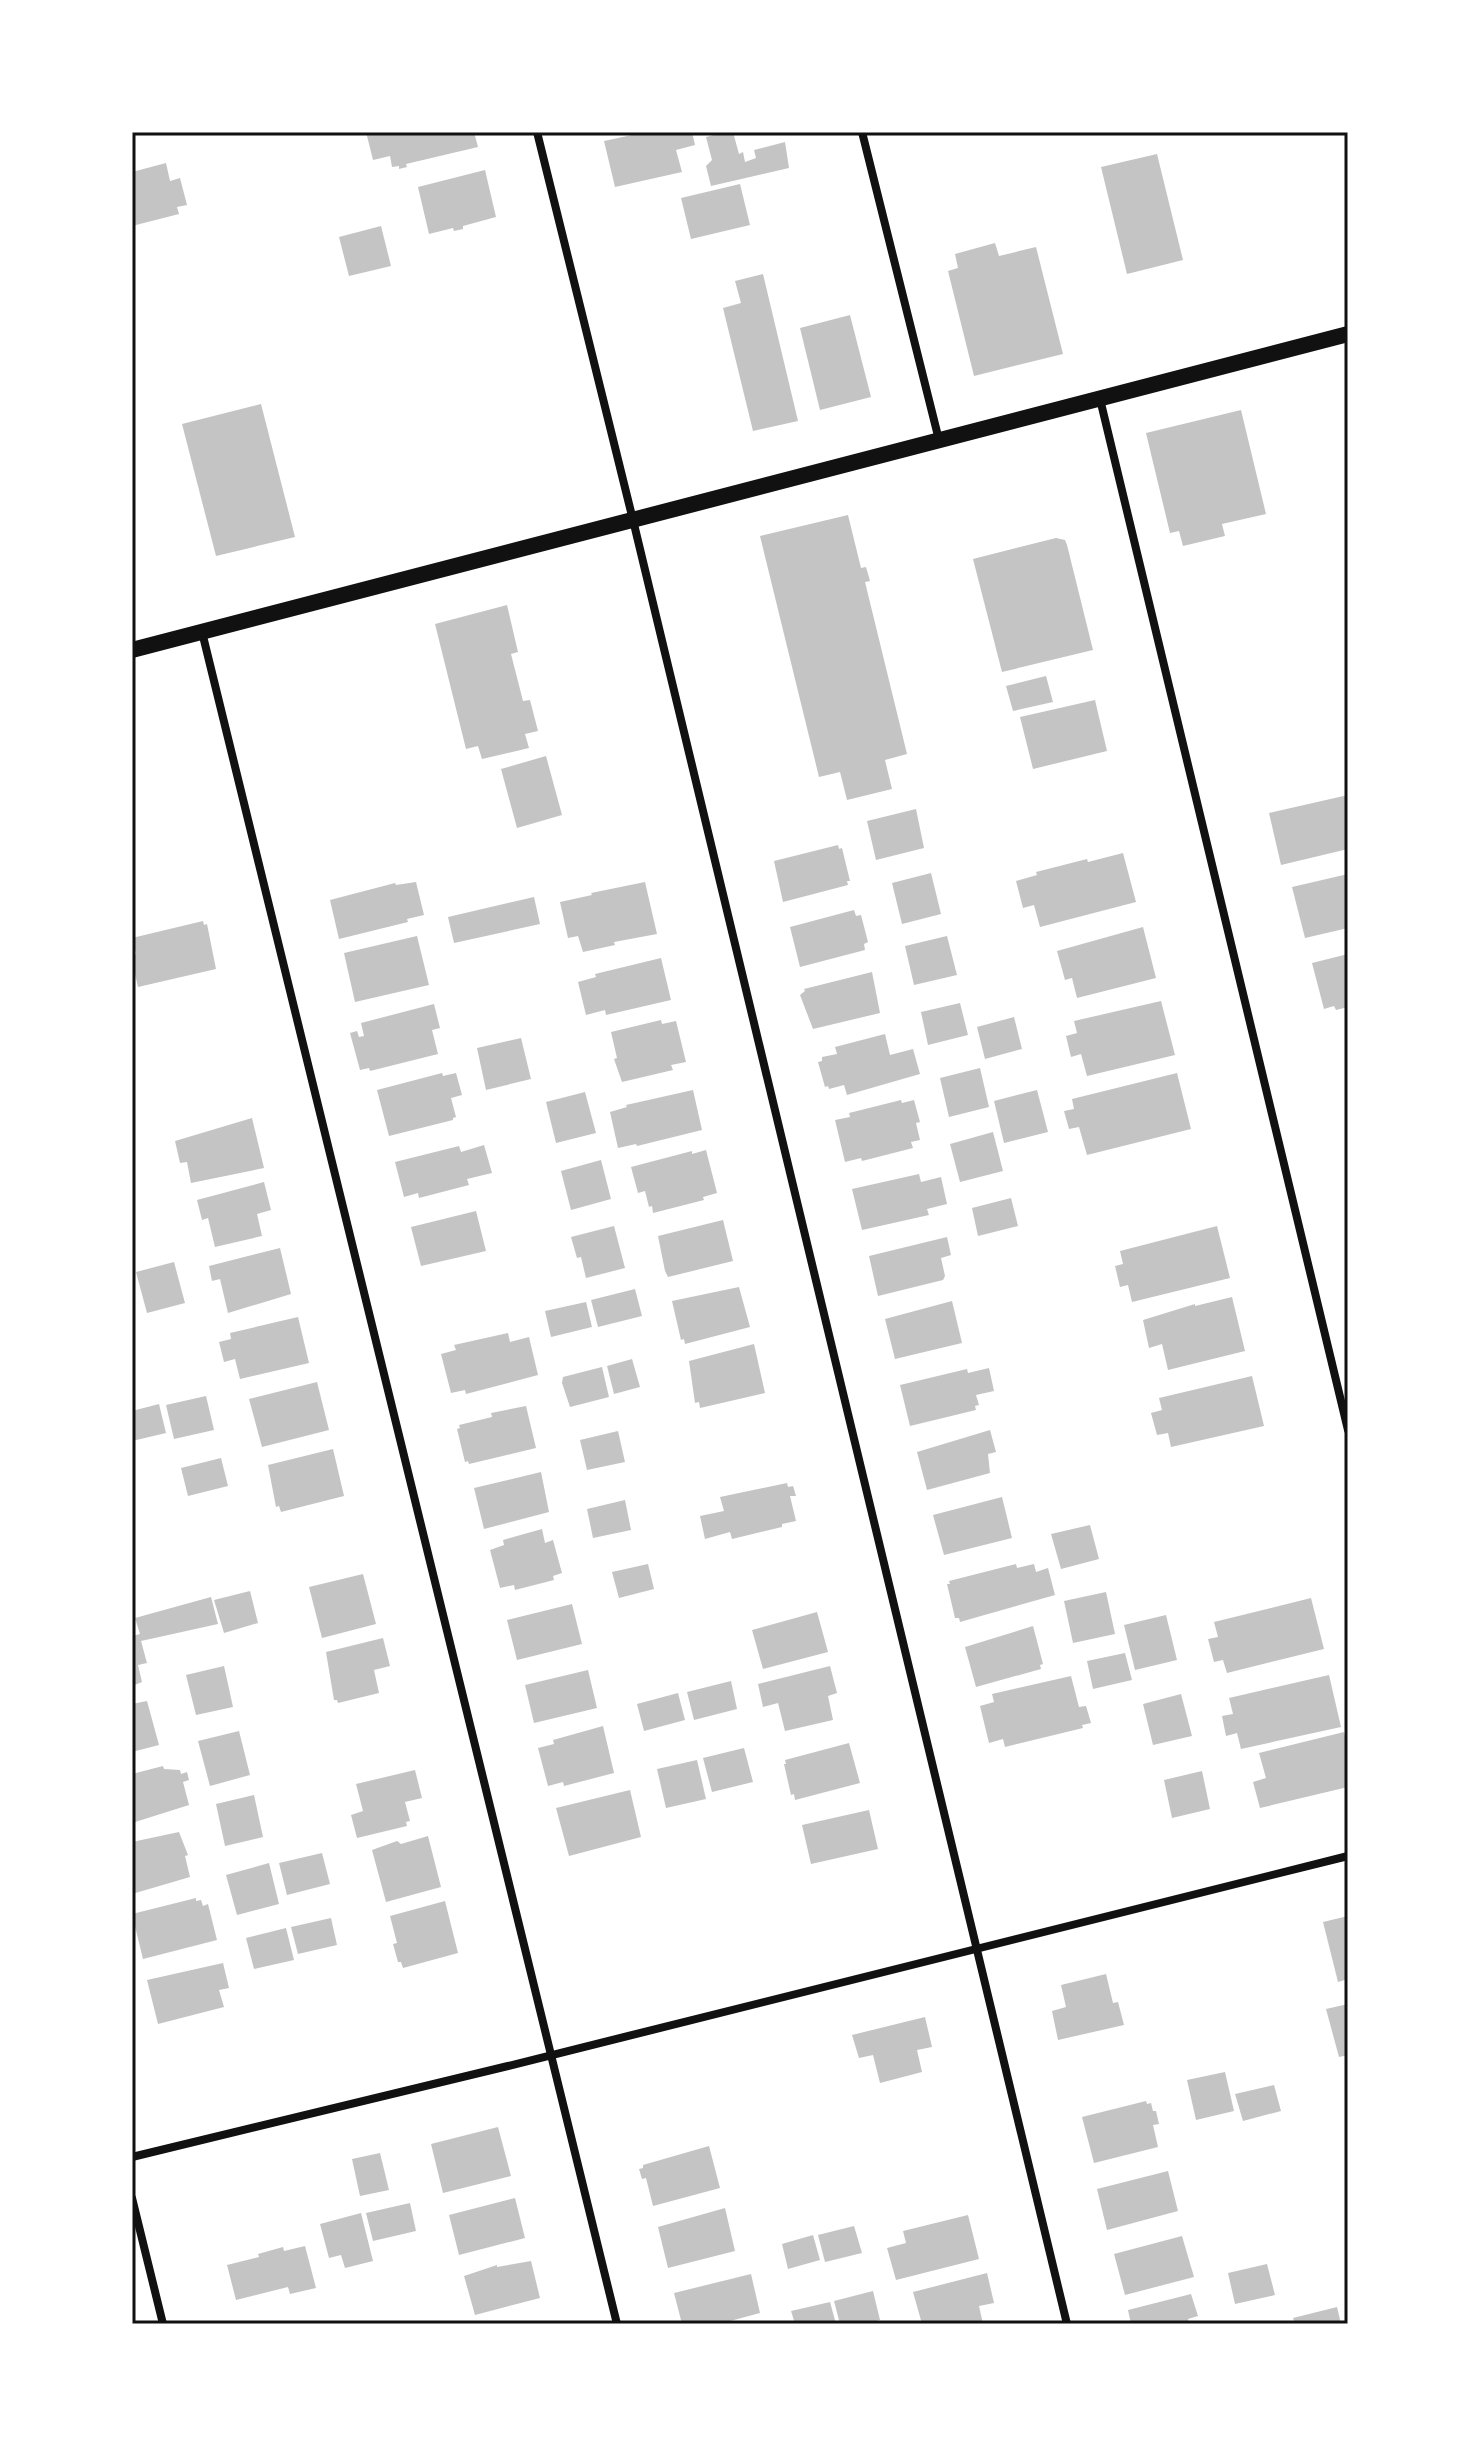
<svg xmlns="http://www.w3.org/2000/svg" width="1480" height="2456" font-family="'Sofia Sans Condensed',sans-serif">
<style>
.building{fill:#c4c4c4}
.lines{fill:none;stroke-linecap:round;stroke-linejoin:round}
.minor{stroke:#111;stroke-width:8}
.secondary{stroke:#111;stroke-width:16}
.neatline{fill:none;stroke:#111;stroke-width:3}
</style>
<rect width="100%" height="100%" fill="#fff"/>
<!-- building -->
<g class="building">
<polygon points="366,132 474,132 478,147 406,164 407,167 399,169 399,166 392,167 390,156 373,160"/>
<polygon points="646,132 692,132 695,145 676,150 682,172 615,187 604,141"/>
<polygon points="725,132 733,132 739,154 743,152 745,162 756,158 754,150 785,142 789,168 711,186 706,166 712,160 706,137"/>
<polygon points="1157,154 1183,260 1127,274 1101,167"/>
<polygon points="166,163 170,181 180,178 187,205 177,207 179,214 132,226 132,172"/>
<polygon points="485,170 496,217 463,226 463,229 454,231 453,228 429,234 418,187"/>
<polygon points="740,184 750,225 691,239 681,198"/>
<polygon points="381,226 391,266 349,276 339,237"/>
<polygon points="995,243 999,256 1036,247 1063,354 974,376 948,271 958,268 955,254"/>
<polygon points="763,274 798,421 753,431 723,308 741,303 735,281"/>
<polygon points="850,315 871,397 820,410 800,328"/>
<polygon points="261,404 295,537 216,556 182,424"/>
<polygon points="1241,410 1266,514 1222,524 1225,536 1183,546 1179,531 1170,533 1146,433"/>
<polygon points="848,515 861,568 866,567 870,581 865,582 907,754 885,760 892,789 847,800 840,772 819,777 760,536"/>
<polygon points="1056,538 1065,540 1067,545 1093,650 1002,672 973,559"/>
<polygon points="507,605 518,652 511,654 523,701 530,700 538,731 525,734 529,748 482,759 478,746 466,749 435,624"/>
<polygon points="1046,676 1053,702 1013,711 1006,686"/>
<polygon points="1095,700 1107,751 1033,769 1020,717"/>
<polygon points="546,756 562,815 517,828 501,769"/>
<polygon points="1348,795 1348,849 1281,865 1269,813"/>
<polygon points="916,809 924,848 876,860 867,821"/>
<polygon points="838,845 839,849 842,848 850,881 847,881 848,885 783,902 774,861"/>
<polygon points="1123,853 1136,902 1040,927 1034,905 1023,908 1016,881 1037,875 1036,872 1087,859 1088,862"/>
<polygon points="931,873 941,914 902,924 892,883"/>
<polygon points="1348,874 1348,928 1305,938 1292,887"/>
<polygon points="416,882 424,915 407,919 408,922 339,939 330,900 395,883 396,885"/>
<polygon points="645,882 657,934 614,942 615,945 583,952 578,936 568,938 560,902 592,895 591,893"/>
<polygon points="534,897 540,924 454,943 448,917"/>
<polygon points="854,910 856,916 861,915 868,942 864,944 865,950 800,967 790,927"/>
<polygon points="203,921 204,925 207,924 216,969 138,987 132,961 132,955 136,954 132,938"/>
<polygon points="1143,927 1156,978 1077,998 1072,978 1065,980 1057,951"/>
<polygon points="417,936 429,985 355,1002 344,953"/>
<polygon points="947,936 957,975 914,985 905,946"/>
<polygon points="1348,954 1348,1007 1336,1010 1334,1006 1324,1009 1312,963"/>
<polygon points="661,958 671,1000 606,1015 605,1010 586,1015 578,982 596,977 595,974"/>
<polygon points="872,972 880,1013 813,1029 800,995 805,991 804,989"/>
<polygon points="1161,1001 1175,1055 1087,1076 1081,1054 1071,1057 1066,1036 1077,1033 1074,1021"/>
<polygon points="960,1003 968,1035 928,1045 921,1012"/>
<polygon points="434,1004 440,1028 432,1030 438,1054 370,1071 369,1068 360,1070 350,1033 357,1031 359,1037 364,1036 361,1023"/>
<polygon points="1014,1017 1022,1049 985,1059 977,1027"/>
<polygon points="661,1020 662,1024 676,1021 686,1062 671,1065 673,1070 622,1082 614,1059 617,1058 611,1032"/>
<polygon points="885,1034 890,1055 913,1049 920,1074 847,1095 844,1085 829,1089 828,1086 825,1087 818,1062 822,1061 822,1057 837,1054 835,1047"/>
<polygon points="521,1038 531,1079 486,1090 477,1048"/>
<polygon points="980,1068 989,1107 949,1117 940,1078"/>
<polygon points="442,1073 443,1076 456,1073 462,1095 451,1098 456,1117 453,1118 453,1120 389,1136 377,1090"/>
<polygon points="1177,1073 1191,1129 1087,1155 1079,1127 1069,1129 1064,1111 1074,1109 1072,1099"/>
<polygon points="693,1090 702,1130 637,1146 636,1144 618,1148 610,1112 627,1107 626,1105"/>
<polygon points="1037,1090 1048,1132 1004,1143 994,1101"/>
<polygon points="585,1092 596,1133 556,1143 546,1102"/>
<polygon points="901,1100 902,1103 914,1100 920,1122 916,1123 920,1140 911,1142 913,1148 862,1161 861,1158 845,1162 835,1120 850,1117 849,1113"/>
<polygon points="252,1118 264,1168 191,1183 187,1162 180,1163 175,1141"/>
<polygon points="993,1132 1003,1171 960,1182 950,1144"/>
<polygon points="484,1145 492,1173 467,1179 469,1185 419,1198 418,1193 404,1197 395,1162 459,1146 461,1152"/>
<polygon points="706,1150 717,1193 703,1197 704,1200 653,1213 652,1206 649,1207 645,1191 638,1193 631,1167 692,1151 692,1154"/>
<polygon points="601,1160 611,1199 571,1210 561,1171"/>
<polygon points="919,1174 921,1182 941,1177 947,1204 927,1209 929,1215 862,1230 852,1189"/>
<polygon points="264,1182 271,1210 257,1214 262,1236 215,1247 208,1218 202,1220 197,1200"/>
<polygon points="1011,1198 1018,1226 978,1236 972,1208"/>
<polygon points="476,1211 486,1251 421,1266 411,1227"/>
<polygon points="723,1220 733,1261 668,1277 665,1271 658,1236"/>
<polygon points="614,1226 625,1268 586,1278 581,1257 577,1258 571,1237"/>
<polygon points="1217,1226 1230,1278 1132,1302 1128,1285 1120,1287 1115,1266 1123,1264 1120,1251"/>
<polygon points="947,1237 951,1255 941,1258 945,1276 943,1280 878,1296 869,1256"/>
<polygon points="280,1248 291,1294 228,1313 220,1279 212,1281 209,1266"/>
<polygon points="174,1262 185,1303 147,1313 136,1272"/>
<polygon points="739,1287 750,1327 685,1344 684,1339 681,1340 672,1301"/>
<polygon points="635,1289 642,1316 598,1327 591,1300"/>
<polygon points="1232,1297 1245,1351 1168,1370 1162,1344 1149,1348 1143,1320 1195,1304 1195,1306"/>
<polygon points="952,1301 962,1343 895,1359 885,1319"/>
<polygon points="586,1302 592,1327 551,1337 545,1311"/>
<polygon points="298,1317 309,1363 240,1379 235,1359 224,1362 219,1342 231,1339 230,1333"/>
<polygon points="508,1333 510,1342 529,1337 538,1375 466,1394 465,1390 451,1393 441,1354 456,1350 454,1345"/>
<polygon points="754,1344 765,1393 700,1408 699,1402 695,1403 689,1361"/>
<polygon points="632,1359 640,1387 614,1394 607,1366"/>
<polygon points="602,1367 609,1397 570,1407 562,1383 563,1377"/>
<polygon points="989,1368 994,1391 976,1395 979,1405 975,1406 976,1410 910,1426 900,1385 967,1369 968,1373"/>
<polygon points="1252,1376 1264,1426 1171,1447 1168,1433 1157,1435 1151,1413 1162,1410 1159,1398"/>
<polygon points="317,1382 329,1430 262,1447 249,1399"/>
<polygon points="206,1396 214,1430 174,1439 166,1405"/>
<polygon points="159,1404 166,1433 132,1441 132,1411"/>
<polygon points="526,1406 536,1448 469,1464 468,1461 465,1462 457,1429 460,1428 459,1425 492,1417 491,1413"/>
<polygon points="990,1430 996,1452 988,1454 990,1473 927,1490 917,1452"/>
<polygon points="618,1431 625,1462 587,1470 580,1440"/>
<polygon points="333,1449 344,1496 281,1512 279,1506 276,1507 268,1465"/>
<polygon points="221,1458 228,1486 188,1496 181,1468"/>
<polygon points="541,1472 549,1512 484,1529 474,1488"/>
<polygon points="787,1483 788,1487 793,1486 796,1496 790,1496 796,1521 782,1524 782,1527 732,1539 730,1532 705,1539 700,1516 724,1511 720,1497"/>
<polygon points="1002,1497 1012,1538 944,1555 933,1515"/>
<polygon points="625,1500 631,1530 593,1538 587,1509"/>
<polygon points="1090,1525 1099,1559 1061,1569 1051,1534"/>
<polygon points="542,1529 545,1543 553,1540 562,1573 553,1576 554,1580 515,1590 514,1585 500,1588 490,1550 504,1545 503,1540"/>
<polygon points="648,1564 654,1589 619,1598 612,1572"/>
<polygon points="1016,1564 1017,1568 1034,1564 1036,1572 1048,1568 1055,1595 960,1622 959,1618 955,1618 947,1584 950,1584 949,1581"/>
<polygon points="363,1574 376,1624 322,1638 309,1587"/>
<polygon points="250,1591 258,1623 224,1633 214,1600"/>
<polygon points="1106,1592 1115,1634 1073,1643 1064,1601"/>
<polygon points="211,1597 218,1624 141,1641 147,1663 138,1665 142,1682 132,1686 132,1636 140,1634 135,1618"/>
<polygon points="1311,1598 1324,1649 1227,1673 1223,1660 1214,1662 1208,1639 1218,1637 1214,1622"/>
<polygon points="572,1604 582,1644 517,1660 507,1620"/>
<polygon points="817,1612 828,1652 763,1669 752,1630"/>
<polygon points="1166,1615 1177,1660 1135,1670 1124,1625"/>
<polygon points="1033,1626 1043,1664 1040,1665 1041,1669 976,1687 965,1647"/>
<polygon points="383,1638 390,1666 374,1670 379,1693 338,1703 337,1700 334,1700 326,1652"/>
<polygon points="1125,1653 1132,1680 1093,1689 1087,1661"/>
<polygon points="224,1666 233,1707 196,1715 186,1675"/>
<polygon points="830,1666 837,1693 828,1696 833,1720 785,1731 778,1703 763,1707 758,1684"/>
<polygon points="588,1670 597,1708 534,1723 525,1685"/>
<polygon points="1329,1675 1341,1727 1241,1749 1237,1733 1226,1736 1222,1716 1233,1714 1229,1698"/>
<polygon points="1071,1676 1079,1707 1086,1706 1091,1723 1082,1725 1083,1728 1005,1747 1003,1739 989,1743 980,1706 994,1702 992,1694"/>
<polygon points="731,1681 737,1709 694,1720 687,1692"/>
<polygon points="678,1693 685,1720 644,1731 637,1704"/>
<polygon points="1181,1694 1192,1736 1153,1745 1143,1704"/>
<polygon points="147,1701 159,1745 132,1752 132,1704"/>
<polygon points="603,1726 614,1773 564,1786 563,1782 548,1786 538,1748 554,1744 553,1740"/>
<polygon points="239,1731 250,1775 210,1786 198,1741"/>
<polygon points="1344,1732 1348,1748 1348,1787 1260,1808 1253,1782 1266,1778 1259,1753"/>
<polygon points="849,1743 860,1783 795,1800 794,1794 791,1795 784,1764 786,1764 785,1760"/>
<polygon points="744,1748 753,1782 712,1792 703,1758"/>
<polygon points="697,1760 706,1799 666,1808 657,1769"/>
<polygon points="163,1766 164,1769 180,1770 181,1774 187,1772 189,1780 183,1782 189,1805 132,1823 132,1774"/>
<polygon points="415,1770 422,1798 405,1802 410,1821 406,1822 407,1826 357,1838 351,1815 363,1811 356,1784"/>
<polygon points="1202,1771 1210,1809 1172,1818 1164,1780"/>
<polygon points="630,1790 641,1837 569,1856 556,1808"/>
<polygon points="254,1795 263,1837 225,1846 216,1804"/>
<polygon points="869,1810 878,1849 811,1864 802,1825"/>
<polygon points="179,1832 188,1855 185,1856 190,1877 132,1894 132,1842"/>
<polygon points="428,1836 441,1887 386,1902 372,1850 397,1841 401,1844"/>
<polygon points="322,1853 330,1884 287,1895 279,1863"/>
<polygon points="269,1863 279,1904 237,1915 226,1875"/>
<polygon points="196,1898 196,1901 201,1900 203,1906 208,1904 217,1940 143,1959 132,1914"/>
<polygon points="445,1901 458,1953 403,1968 401,1962 398,1962 393,1944 397,1943 390,1916"/>
<polygon points="1348,1916 1348,1979 1338,1982 1323,1922"/>
<polygon points="331,1918 337,1945 298,1954 291,1927"/>
<polygon points="286,1928 294,1960 254,1969 246,1938"/>
<polygon points="223,1963 229,1988 219,1990 224,2007 158,2024 147,1980"/>
<polygon points="1106,1974 1113,2003 1118,2002 1124,2025 1058,2040 1052,2011 1066,2007 1061,1985"/>
<polygon points="1348,2004 1348,2055 1339,2057 1326,2009"/>
<polygon points="925,2017 932,2047 917,2050 922,2072 880,2083 873,2055 859,2058 852,2035"/>
<polygon points="1225,2072 1234,2111 1196,2120 1187,2080"/>
<polygon points="1274,2085 1281,2111 1243,2121 1235,2094"/>
<polygon points="1146,2101 1147,2104 1151,2103 1153,2111 1156,2111 1159,2124 1153,2125 1158,2147 1094,2163 1082,2117"/>
<polygon points="498,2127 511,2176 443,2193 431,2144"/>
<polygon points="709,2146 720,2188 653,2206 646,2178 642,2179 639,2169 643,2168 643,2165"/>
<polygon points="380,2153 389,2190 360,2196 352,2159"/>
<polygon points="1168,2171 1178,2211 1107,2230 1097,2189"/>
<polygon points="515,2198 525,2238 459,2255 449,2215"/>
<polygon points="410,2203 416,2231 373,2241 366,2213"/>
<polygon points="725,2208 735,2251 668,2268 658,2227"/>
<polygon points="361,2213 373,2261 345,2268 341,2255 329,2258 320,2224"/>
<polygon points="968,2215 979,2259 896,2280 887,2248 906,2243 903,2231"/>
<polygon points="854,2226 862,2253 825,2262 818,2235"/>
<polygon points="813,2235 820,2260 788,2269 782,2244"/>
<polygon points="1182,2236 1194,2277 1125,2295 1114,2254"/>
<polygon points="305,2246 316,2288 290,2294 288,2287 236,2300 227,2265 259,2257 258,2254 283,2247 284,2251"/>
<polygon points="531,2261 540,2298 475,2315 464,2276 497,2265 497,2267"/>
<polygon points="1267,2264 1275,2295 1235,2304 1228,2273"/>
<polygon points="987,2273 994,2303 979,2306 983,2324 922,2324 913,2292"/>
<polygon points="751,2274 760,2313 719,2324 682,2324 674,2293"/>
<polygon points="873,2291 880,2320 865,2324 840,2324 834,2301"/>
<polygon points="1191,2294 1198,2316 1188,2319 1189,2324 1131,2324 1128,2310"/>
<polygon points="830,2302 836,2324 795,2324 791,2311"/>
<polygon points="1337,2307 1341,2324 1295,2324 1293,2318"/>
</g>
<g class="lines">
<!-- minor -->
<g class="minor">
<polyline points="537,132 633,520 1067,2324"/>
<polyline points="862,132 939,440"/>
<polyline points="1100,399 1348,1430"/>
<polyline points="202,632 617,2324"/>
<polyline points="132,2157 508,2066 1348,1856"/>
<polyline points="132,2198 163,2324"/>
</g>
<!-- secondary -->
<polyline class="secondary" points="132,650 1348,334"/>
</g>
<!-- border -->
<rect width="1480" height="2456" fill="none" stroke="#ffffff" stroke-width="268"/>
<rect x="134" y="134" width="1212" height="2188" class="neatline"/>
</svg>
